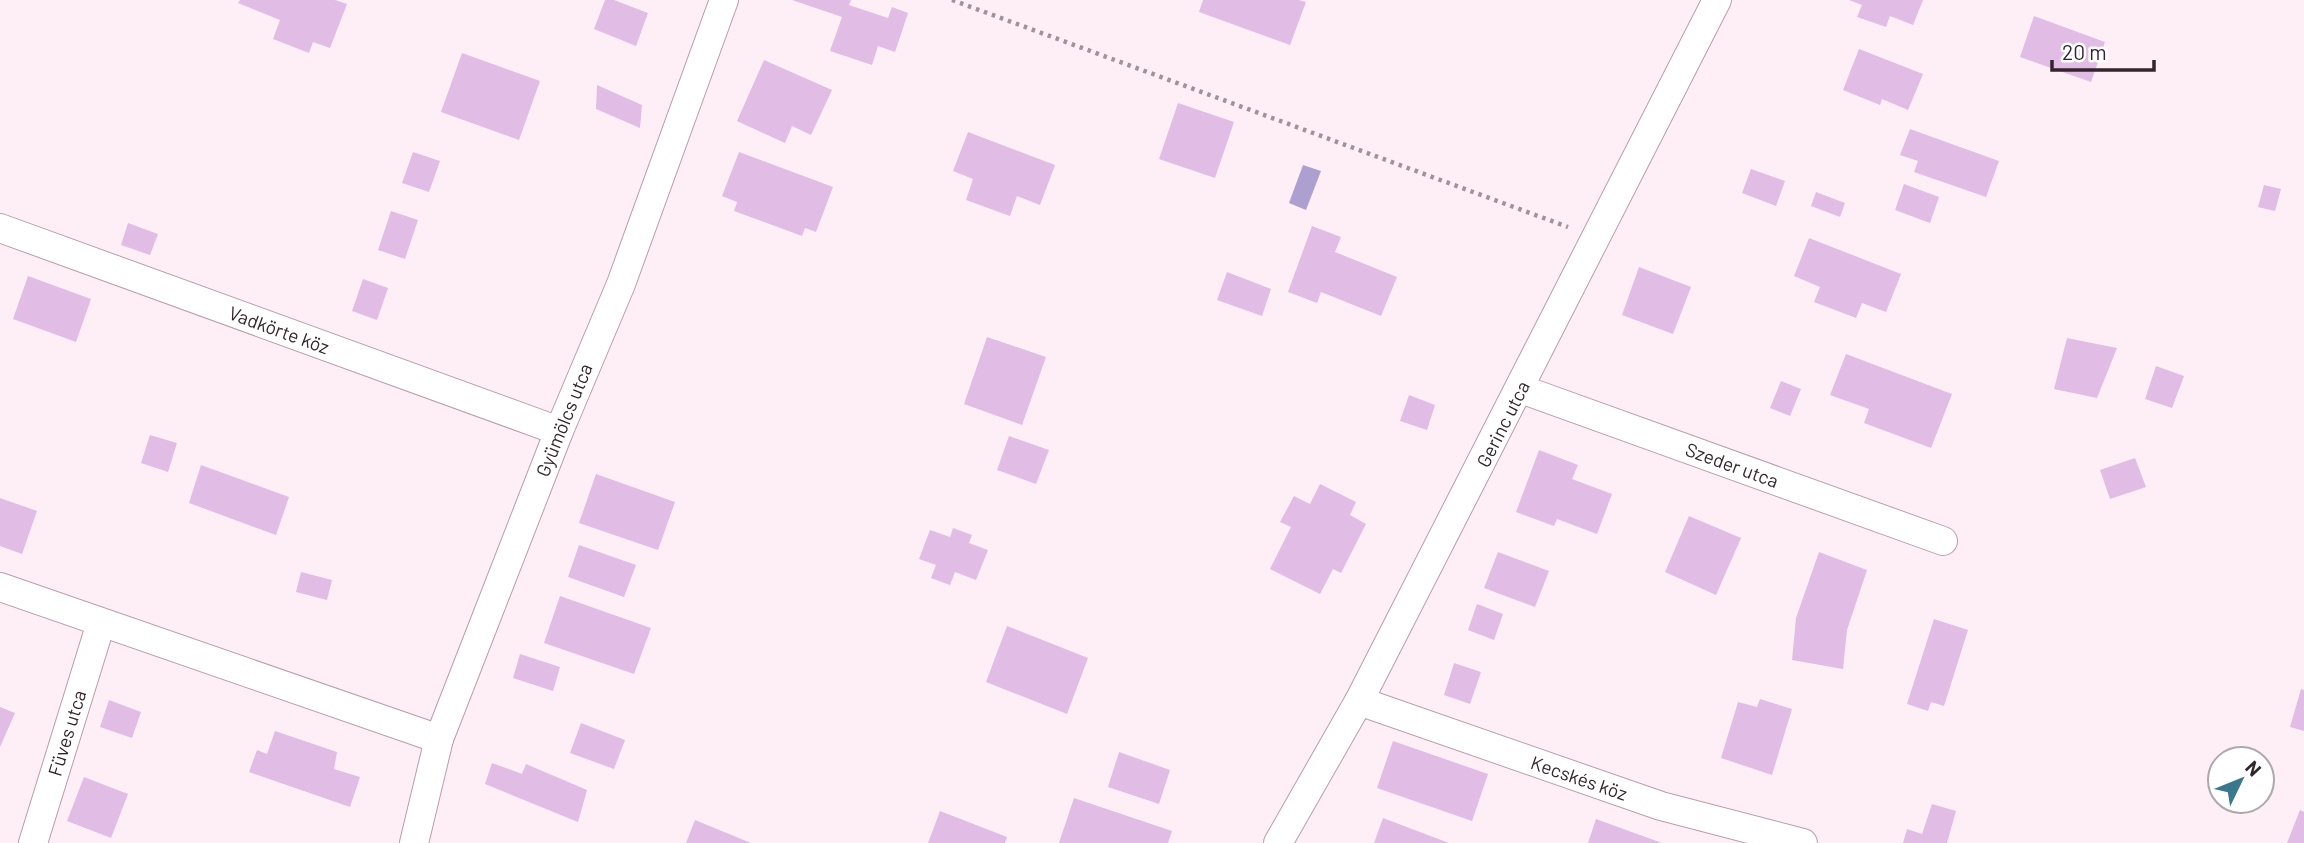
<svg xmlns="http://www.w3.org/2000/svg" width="2304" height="843" font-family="Barlow,sans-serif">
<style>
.water{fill:#ad9fcf}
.building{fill:#e1bce5}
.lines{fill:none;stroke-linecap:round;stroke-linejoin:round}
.street-casing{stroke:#bd9bab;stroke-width:30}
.path{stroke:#a19299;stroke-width:4.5;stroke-dasharray:3.5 5;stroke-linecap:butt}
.street{stroke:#fff;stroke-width:28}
.labels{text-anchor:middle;stroke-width:5;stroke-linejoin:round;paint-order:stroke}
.street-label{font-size:19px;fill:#33252c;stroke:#fff}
</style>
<rect width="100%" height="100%" fill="#feeff6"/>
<!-- water -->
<polygon class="water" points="1303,165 1321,171 1306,210 1289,203"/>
<!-- building -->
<g class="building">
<polygon points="240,0 335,0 347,4 330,48 313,42 309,53 273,39 280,20 238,3"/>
<polygon points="605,0 614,0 648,13 636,46 594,29"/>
<polygon points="792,0 851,0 849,5 888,18 892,7 908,13 895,52 878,46 872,65 830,51 842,17"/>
<polygon points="1203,0 1299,0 1306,2 1290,45 1199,12"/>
<polygon points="1849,0 1923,0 1913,25 1890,16 1886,27 1857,17 1862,5"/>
<polygon points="2034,16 2105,42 2091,82 2020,57"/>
<polygon points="1859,49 1923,74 1908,110 1882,99 1880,105 1843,90"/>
<polygon points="462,53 540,81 519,140 441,112"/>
<polygon points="764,60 832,90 811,135 792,126 785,143 737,121"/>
<polygon points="597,85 642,105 640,128 596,109"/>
<polygon points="1178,103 1234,122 1215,178 1159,159"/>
<polygon points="1910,129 1999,161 1986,197 1914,172 1918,161 1900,155"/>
<polygon points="968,132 1055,165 1040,205 1017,196 1010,216 966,200 973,179 953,171"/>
<polygon points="413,152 440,161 429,192 402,183"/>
<polygon points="739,152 833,187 816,232 805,228 802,236 734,211 737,202 722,196"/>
<polygon points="1751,169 1785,181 1776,206 1742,193"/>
<polygon points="1904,184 1939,197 1930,223 1895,210"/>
<polygon points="2264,185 2281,189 2275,211 2258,207"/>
<polygon points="1816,192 1845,203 1840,217 1811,206"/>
<polygon points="391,211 418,220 405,259 378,250"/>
<polygon points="128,223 158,234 150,255 121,245"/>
<polygon points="1312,226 1341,237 1335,252 1397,277 1381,316 1321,292 1317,303 1288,292"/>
<polygon points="1809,238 1901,274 1886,312 1862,303 1856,318 1814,302 1820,287 1794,276"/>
<polygon points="1639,267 1691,287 1673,334 1622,315"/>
<polygon points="1227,272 1271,289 1262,316 1217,300"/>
<polygon points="28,276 91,299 76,342 13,319"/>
<polygon points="363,279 388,288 377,320 352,311"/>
<polygon points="987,337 1046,357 1022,425 964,404"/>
<polygon points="2067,338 2117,348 2097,398 2054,389"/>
<polygon points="1846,354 1952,394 1931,448 1864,423 1869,409 1830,395"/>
<polygon points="2156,366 2184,376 2172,408 2145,399"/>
<polygon points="1781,381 1801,389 1790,416 1770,408"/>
<polygon points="1409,395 1435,405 1427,430 1400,421"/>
<polygon points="150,435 177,443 168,472 141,463"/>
<polygon points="1009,436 1049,450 1036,484 997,470"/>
<polygon points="1539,450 1578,465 1572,479 1612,494 1597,534 1557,519 1554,526 1516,512"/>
<polygon points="2135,458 2146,487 2110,499 2100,470"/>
<polygon points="201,465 289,497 276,535 189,503"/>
<polygon points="596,474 675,502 658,550 579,523"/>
<polygon points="1320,484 1356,502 1350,515 1366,524 1341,573 1333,569 1320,594 1270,569 1291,527 1280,522 1294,496 1310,504"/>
<polygon points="0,498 37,511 22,554 0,546"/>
<polygon points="1689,516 1741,538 1716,595 1665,572"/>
<polygon points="953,528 972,535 969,543 988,550 976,580 955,572 950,585 931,578 936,565 919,559 930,530 950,537"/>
<polygon points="579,545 636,565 624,597 568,577"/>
<polygon points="1498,552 1549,571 1535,607 1484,588"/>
<polygon points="1819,552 1867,570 1847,630 1843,669 1792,660 1796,618"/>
<polygon points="301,572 332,580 327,600 296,592"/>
<polygon points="560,596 651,628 634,674 544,643"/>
<polygon points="1477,604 1503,614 1494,640 1468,630"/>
<polygon points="1934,619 1968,630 1944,706 1931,702 1928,711 1907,704"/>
<polygon points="1007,626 1088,658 1067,714 986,682"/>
<polygon points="520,654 560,667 553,691 513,678"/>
<polygon points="1454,663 1481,672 1470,704 1444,695"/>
<polygon points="2301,689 2304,690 2304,731 2290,727"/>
<polygon points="1760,699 1792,709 1772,775 1721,758 1738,702 1757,707"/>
<polygon points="109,700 141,712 132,738 100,727"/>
<polygon points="0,707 15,713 0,747"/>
<polygon points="581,723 625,740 614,769 570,753"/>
<polygon points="275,731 337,752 334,769 360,777 350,807 249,772 257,750 267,754"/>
<polygon points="1393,741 1488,774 1472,821 1377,788"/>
<polygon points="1119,752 1170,770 1159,804 1108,787"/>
<polygon points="492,763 522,774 526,764 587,790 578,822 485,784"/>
<polygon points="84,777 128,794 111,838 67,821"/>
<polygon points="1074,798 1172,831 1168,843 1059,843"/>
<polygon points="1932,804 1956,811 1947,843 1903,843 1907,829 1922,834"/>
<polygon points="2300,810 2304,812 2304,843 2287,843"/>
<polygon points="940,811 1007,837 1005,843 928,843"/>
<polygon points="1383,818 1449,843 1374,843"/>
<polygon points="1596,819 1662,843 1588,843"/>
<polygon points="695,820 751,843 686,843"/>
</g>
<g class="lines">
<!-- street casing -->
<g class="street-casing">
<g id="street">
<polyline points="0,228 559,431"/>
<polyline points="1521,389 1943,541"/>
<polyline points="0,587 439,739"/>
<polyline points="1359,701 1661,806 1803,843"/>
<polyline points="33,843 101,623"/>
<polyline points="414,843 439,739 559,431 621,284 724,0"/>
<polyline points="1278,843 1359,701 1717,0"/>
</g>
</g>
<!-- path -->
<polyline class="path" points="952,0 1568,227"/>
<!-- street -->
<use href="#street" class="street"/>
</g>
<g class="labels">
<!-- street labels -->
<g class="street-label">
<text transform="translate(279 330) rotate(20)" y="7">Vadkörte köz</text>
<text transform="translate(564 420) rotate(-68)" y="7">Gyümölcs utca</text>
<text transform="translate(1503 424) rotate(-63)" y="7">Gerinc utca</text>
<text transform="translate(1732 465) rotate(20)" y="7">Szeder utca</text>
<text transform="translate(67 733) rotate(-73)" y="7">Füves utca</text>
<text transform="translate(1579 778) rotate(19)" y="7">Kecskés köz</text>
</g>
</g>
<!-- north arrow -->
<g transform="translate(2241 780) rotate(47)"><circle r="33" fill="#ffffff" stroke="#ada8ab" stroke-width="2"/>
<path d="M0-5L12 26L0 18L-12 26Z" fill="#3a788e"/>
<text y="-10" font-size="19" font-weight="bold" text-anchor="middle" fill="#33252c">N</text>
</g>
<!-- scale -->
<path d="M2052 60v10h102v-10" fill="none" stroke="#33252c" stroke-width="3.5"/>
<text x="2062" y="60" font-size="21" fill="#33252c" stroke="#ffffff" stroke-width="5" paint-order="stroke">20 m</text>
</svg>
